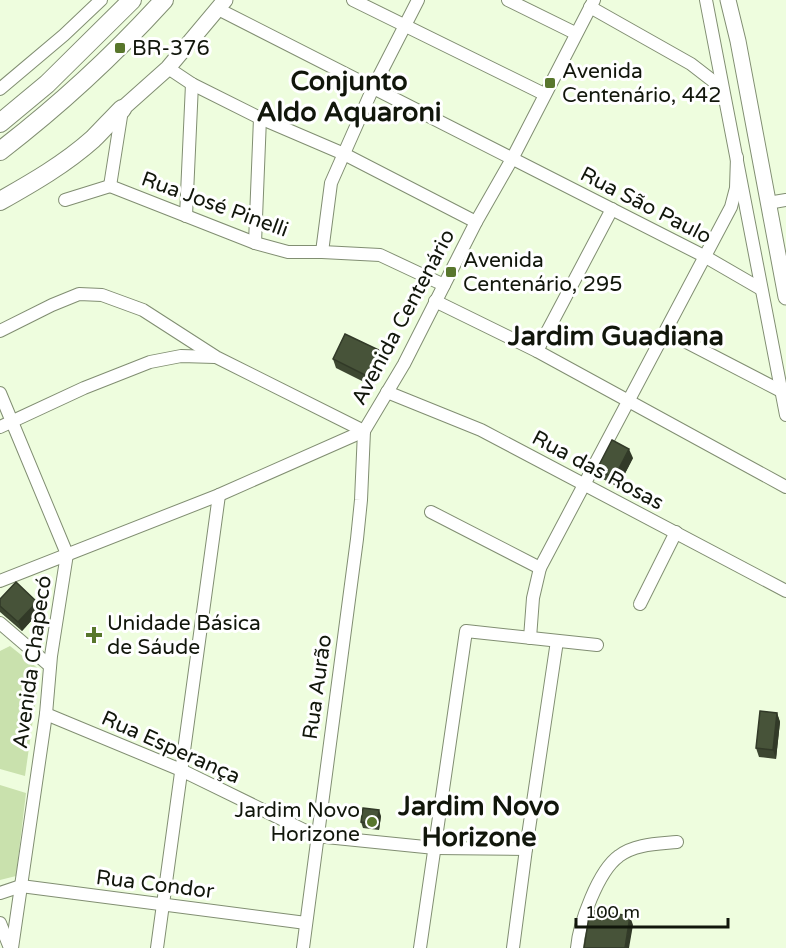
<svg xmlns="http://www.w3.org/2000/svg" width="786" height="948" font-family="'Varela Round',sans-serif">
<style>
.green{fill:#c9e1ad}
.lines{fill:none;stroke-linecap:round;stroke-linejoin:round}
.minor-casing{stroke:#818e72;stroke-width:14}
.major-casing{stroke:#818e72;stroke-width:17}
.highway-casing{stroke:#818e72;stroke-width:20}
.minor{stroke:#fff;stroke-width:12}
.major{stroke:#fff;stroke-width:15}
.highway{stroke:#fff;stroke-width:18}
.wall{fill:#3d4731}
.shaded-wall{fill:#323a28}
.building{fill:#475339;stroke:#323a28;stroke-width:1.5}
.poi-dot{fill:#58762c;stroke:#fff;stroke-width:2}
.labels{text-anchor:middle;stroke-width:6;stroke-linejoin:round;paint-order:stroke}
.poi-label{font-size:21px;fill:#11160b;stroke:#fff;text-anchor:start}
.street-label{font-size:21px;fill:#11160b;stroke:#fff}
.district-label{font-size:27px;font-weight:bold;fill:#11160b;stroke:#fff}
</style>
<rect width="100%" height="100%" fill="#eefdde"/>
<!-- green -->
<g class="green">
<polygon points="10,646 40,670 25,776 0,769 0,651"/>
<polygon points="0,785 26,793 16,876 0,880"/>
</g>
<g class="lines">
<!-- minor casing -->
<g class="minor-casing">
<g id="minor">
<polyline points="353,0 544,94"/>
<polyline points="508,0 575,33"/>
<polyline points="706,0 786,415"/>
<polyline points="590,7 691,64 722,88"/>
<polyline points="218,9 704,256 761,289"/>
<polyline points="168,68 192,84 260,118 344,154 476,222"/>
<polyline points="0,89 64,35 101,0"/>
<polyline points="110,186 255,243 288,252 322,252 380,255 444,285"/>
<polyline points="110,186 122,110"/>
<polyline points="65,200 110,186"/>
<polyline points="768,203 786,200"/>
<polyline points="186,216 192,84"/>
<polyline points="255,243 260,118"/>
<polyline points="322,252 331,183 373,88 418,0"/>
<polyline points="435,301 537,351 786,487"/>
<polyline points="0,331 52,305 79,294 102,295 143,310 216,357 364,431"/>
<polyline points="667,332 781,391"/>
<polyline points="537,351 612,209"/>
<polyline points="387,392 481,430 786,591"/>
<polyline points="0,393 67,554 51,656 46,714 12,948"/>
<polyline points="0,427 84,388 150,362 181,356 215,357"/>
<polyline points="431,512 540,568"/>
<polyline points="0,581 219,495 364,431 404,364 476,222 512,159 594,0"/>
<polyline points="640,604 676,532"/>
<polyline points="0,623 50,666"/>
<polyline points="530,638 533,598 540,568 731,207 736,188 737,157"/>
<polyline points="46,714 181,770 316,836 435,848 526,849"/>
<polyline points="0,893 21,886 306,923"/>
<polyline points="0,923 10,948"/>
<polyline points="157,948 219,495"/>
<polyline points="303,948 357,539 361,500 364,431"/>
<polyline points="420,948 466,631 597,645"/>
<polyline points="513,948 526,849 557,641"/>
<path d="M577 948C579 924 598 871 619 856 635 844 657 844 677 842"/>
</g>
</g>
<!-- major casing -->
<g class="major-casing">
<g id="major">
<polyline points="728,0 738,41 786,297"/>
<polyline points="122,109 168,68 225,0"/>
</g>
</g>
<!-- highway casing -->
<g class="highway-casing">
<g id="highway">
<polyline points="0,123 47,84 132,0"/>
<path d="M0 151C60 105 113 56 164 0"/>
<path d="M0 201C32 183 65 164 93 139 103 129 112 119 122 109"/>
</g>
</g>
<!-- minor -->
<use href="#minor" class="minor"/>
<!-- major -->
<use href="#major" class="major"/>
<!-- highway -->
<use href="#highway" class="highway"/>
</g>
<!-- wall -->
<g class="wall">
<polygon points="381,351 384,360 372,386 336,368 333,359"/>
<polygon points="633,458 618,487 601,478 597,469"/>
<polygon points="0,599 40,611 22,631 0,612"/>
<polygon points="777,713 780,722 776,759 759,757 756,748"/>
<polygon points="381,816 379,830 363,828 361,822"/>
</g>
<!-- shaded-wall -->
<g class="shaded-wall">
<polygon points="381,351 384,360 372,386 369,377"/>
<polygon points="629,449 633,458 618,487 614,478"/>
<polygon points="37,602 40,611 22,631 18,622"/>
<polygon points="777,713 780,722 776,759 773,750"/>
<polygon points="379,810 381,816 379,830 377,824"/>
<polygon points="630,916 633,925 629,948 625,948"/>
</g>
<!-- building -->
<g class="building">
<polygon points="345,334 381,351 369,377 333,359"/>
<polygon points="612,440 629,449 614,478 597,469"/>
<polygon points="16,582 37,602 18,622 0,606 0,599"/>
<polygon points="760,711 777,713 773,750 756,748"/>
<polygon points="363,808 379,810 377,824 361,822"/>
<polygon points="590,910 630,916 625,948 584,948"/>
</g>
<!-- markers -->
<g class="poi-dot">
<rect x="114" y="42" width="12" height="12" rx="3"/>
<rect x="544" y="77" width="12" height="12" rx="3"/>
<rect x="445" y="266" width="12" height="12" rx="3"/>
<path d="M91 626h6v6h6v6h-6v6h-6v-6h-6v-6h6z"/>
<circle cx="372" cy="822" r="6"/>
</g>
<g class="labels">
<!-- poi labels -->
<g class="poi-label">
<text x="132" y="55">BR-376</text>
<text x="562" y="78">Avenida<tspan x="562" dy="24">Centenário, 442</tspan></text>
<text x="463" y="267">Avenida<tspan x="463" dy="24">Centenário, 295</tspan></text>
<text x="107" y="630">Unidade Básica<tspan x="107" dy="24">de Sáude</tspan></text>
<text x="360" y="817" text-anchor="end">Jardim Novo<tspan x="360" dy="24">Horizone</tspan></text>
</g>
<!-- street labels -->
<g class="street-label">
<text transform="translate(215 204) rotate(20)" y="7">Rua José Pinelli</text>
<text transform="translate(646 205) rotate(27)" y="7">Rua São Paulo</text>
<text transform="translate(403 317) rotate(-62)" y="7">Avenida Centenário</text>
<text transform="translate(598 470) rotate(28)" y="7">Rua das Rosas</text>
<text transform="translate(32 662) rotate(-82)" y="7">Avenida Chapecó</text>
<text transform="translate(317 687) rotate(-82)" y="7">Rua Aurão</text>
<text transform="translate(171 747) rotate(24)" y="7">Rua Esperança</text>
<text transform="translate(155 884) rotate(7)" y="7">Rua Condor</text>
</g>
<!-- district labels -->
<g class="district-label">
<text x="349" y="90">Conjunto<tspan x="349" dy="31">Aldo Aquaroni</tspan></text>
<text x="616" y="345">Jardim Guadiana</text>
<text x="479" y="815">Jardim Novo<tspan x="479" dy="31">Horizone</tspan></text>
</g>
</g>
<!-- scale -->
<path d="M576 918v9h152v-9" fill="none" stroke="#11160b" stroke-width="3"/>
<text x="585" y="918" font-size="18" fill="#11160b" stroke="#ffffff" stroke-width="4.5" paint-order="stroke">100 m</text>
</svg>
